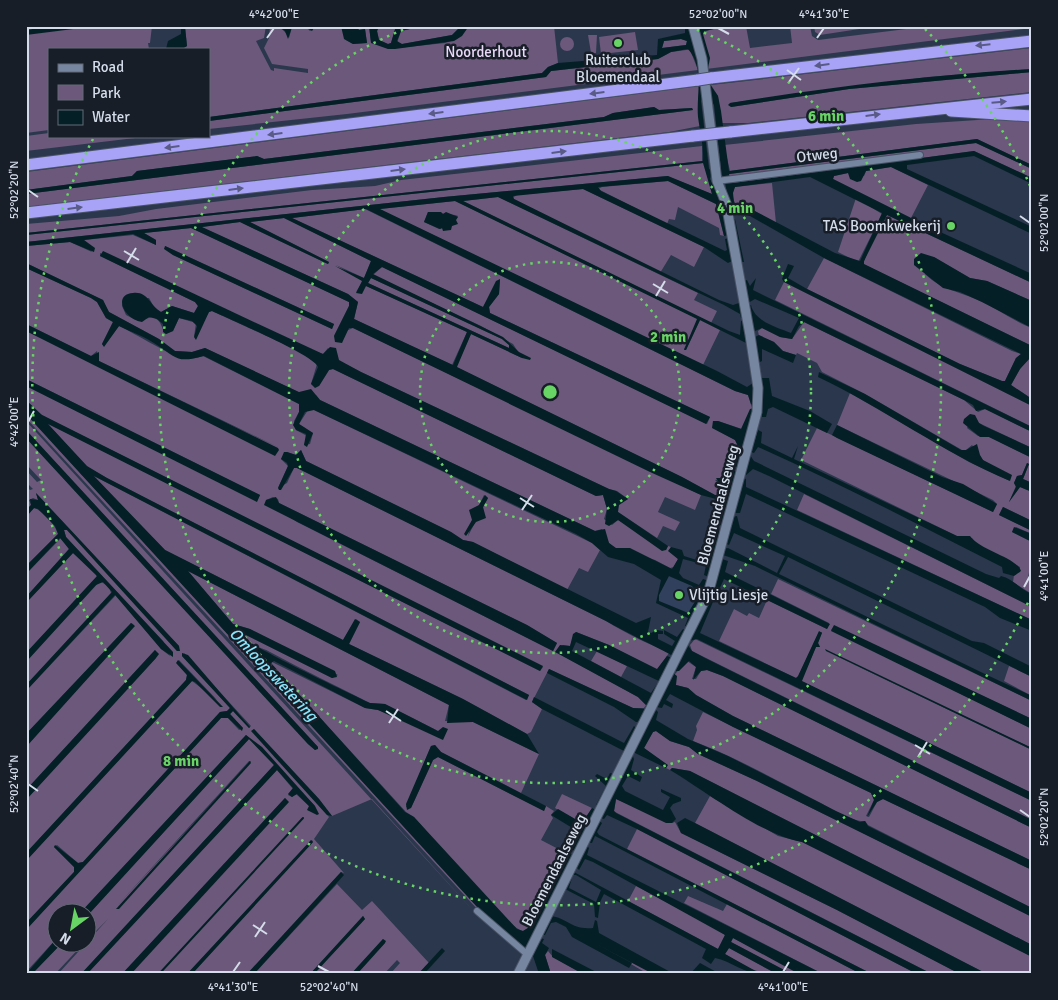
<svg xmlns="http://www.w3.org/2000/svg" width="1058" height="1000" font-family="Signika,sans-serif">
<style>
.built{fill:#31405c}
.green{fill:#6b587a;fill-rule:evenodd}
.water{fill:#042026;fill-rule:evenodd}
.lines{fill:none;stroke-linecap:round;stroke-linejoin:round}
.stream{stroke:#042026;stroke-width:2}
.street-casing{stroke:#495366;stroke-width:8}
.secondary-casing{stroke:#495366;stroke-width:11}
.highway-casing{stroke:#495366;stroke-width:13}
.street{stroke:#7786a0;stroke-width:6}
.secondary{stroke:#7786a0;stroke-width:9}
.highway{stroke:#a8a3f7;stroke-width:11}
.highway-bridge-casing{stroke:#495366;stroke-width:13;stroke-linecap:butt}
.highway-bridge{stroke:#a8a3f7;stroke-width:11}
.oneway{fill:#595a85}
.ticks{fill:none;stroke:#d4dcea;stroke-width:2}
.ring{fill:none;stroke:#68d465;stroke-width:2.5;stroke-dasharray:2.5 5}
.poi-dot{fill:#68d465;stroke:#181e28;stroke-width:2}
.labels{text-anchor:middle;stroke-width:5;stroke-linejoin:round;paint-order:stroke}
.park-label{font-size:15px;fill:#ead8f9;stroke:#181e28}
.poi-label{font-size:15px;fill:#d4dcea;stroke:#181e28}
.street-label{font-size:15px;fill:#d4dcea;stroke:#181e28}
.water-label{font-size:16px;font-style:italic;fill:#87e6fc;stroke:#181e28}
.centre{fill:#68d465;stroke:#181e28;stroke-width:2.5}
.ring-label{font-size:15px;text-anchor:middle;font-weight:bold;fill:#68d465;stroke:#181e28;stroke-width:5;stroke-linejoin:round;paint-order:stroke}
.neatline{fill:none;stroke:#d4dcea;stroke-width:2}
.ticks-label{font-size:12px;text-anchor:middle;fill:#d4dcea}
</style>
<rect width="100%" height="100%" fill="#2a374d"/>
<!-- built -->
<polygon class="built" points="668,576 693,586 699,595 689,613 659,601 659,595"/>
<!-- green -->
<g class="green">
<polygon points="26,26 152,26 150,43 148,43 149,49 49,49 49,130 26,133"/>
<path d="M182 26H266L264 38 256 41 271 70 274 71V68L308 73V69L272 64 264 48 269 38 270 26C279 26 284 29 289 38L292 27H306L310 31 314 28 341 26 346 40 353 44 367 43 365 29 359 30 356 26H369L371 42 389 49 445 43 457 39 468 26H554L558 63 548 67 542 73 209 117V49H182L187 46 185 27Z"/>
<polygon points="396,26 391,43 388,44 379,40 377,31 379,27"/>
<polygon points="461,26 452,35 402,44 397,43 401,31 423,26"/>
<polygon points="713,26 746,26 750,48 792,43 790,26 810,26 812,36 818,40 930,26 1032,26 1032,28 706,69 700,33 713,29"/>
<polygon points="814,26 879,26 820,35 815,32"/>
<polygon points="635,32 638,50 601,54 599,37"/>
<polygon points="588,35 597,35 596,53 591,53"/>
<circle cx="567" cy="44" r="7"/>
<polygon points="681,39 687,41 686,45 662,48 664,41"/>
<polygon points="1032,48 1032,69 928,77 730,103 731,107 849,89 1032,72 1032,92 748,123 721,123 718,96 711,85"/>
<polygon points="686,50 690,50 698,70 347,114 209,129 209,121 546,77 551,71 658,59 671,52"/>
<polygon points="700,86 698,100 700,126 669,132 26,207 26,194 693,110 692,108 659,110 654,107 613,113 604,117 264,159 257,156 137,171 132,176 26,190 26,172"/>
<polygon points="1008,118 1032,121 1032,165 977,139 730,171 724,145 916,124"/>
<polygon points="49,133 49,136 152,136 26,151 26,136"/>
<polygon points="976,143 1032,169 1032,178 974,151 733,183 729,174"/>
<polygon points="702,146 702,161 26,233 26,224 119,216 156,209 312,190 375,186 401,180"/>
<polygon points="704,163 712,194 667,176 444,197 26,242 26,235"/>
<polygon points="891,167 928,185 911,218 833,179 834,176 848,173 864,176 866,171"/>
<polygon points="668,181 716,204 724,236 720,235 719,228 678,207 675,220 669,219 667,224 598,189 602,187"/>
<path d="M772 183 776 223 749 208 737 206C733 201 731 193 735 187Z"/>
<polygon points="583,189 704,247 694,267 671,255 660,273 512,198 517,195"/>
<polygon points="498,197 698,293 694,300 717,311 711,323 463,201"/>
<polygon points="856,198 882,214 858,262 838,252"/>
<path d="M455 201 698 319 684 349 686 350 700 320 720 330 703 365 379 209ZM428 212 455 215 458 216 452 226 439 229 424 222Z"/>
<polygon points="365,209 735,391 748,395 752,408 742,429 718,421 713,428 735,440 738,446 731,473 726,478 715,480 723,487 729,485 726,494 715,495 682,477 456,367 471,334 522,358 513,344 481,326 373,275 382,267 707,424 710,417 490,313 489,307 499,294 500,279 483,307 292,218"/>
<path d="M887 215 1032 283V301L987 281 970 278 934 257 925 274C943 291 959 291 980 301 998 309 1013 321 1032 328V346L863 264 870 246Z"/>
<polygon points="284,218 371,261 364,278 336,265 363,281 356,292 366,286 467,332 452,365 354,319 358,302 348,294 201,227 240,222 328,264 329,262 250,222"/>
<path d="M191 228 349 302V306L334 336 353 328 701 495 695 510 665 497 658 512 680 522 675 531 663 526 657 538 618 512V505L628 499 617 491 609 489 361 372 339 361 328 348 323 354 300 346 152 274 100 253V256L195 302 198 306 194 313 172 306 161 312 154 307 149 298 123 299 122 306 126 315C139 322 139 321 152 317 163 321 160 327 166 334L173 331 179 318 196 323 194 337 209 312 212 311 299 351 317 364 311 384 319 386 329 370 333 369 596 496 603 495 607 509 604 519 612 525 618 520 622 522 666 550 668 546 671 547 669 551 678 559 674 567 670 568 655 560 616 549 609 543 602 529 595 531 320 400 316 395 300 393 205 348 192 352 175 351 159 339 109 312 103 300 26 263V246L70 242 92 252 84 240 133 235 156 245V240L144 233ZM165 246 334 324 332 329 173 255 165 249Z"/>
<polygon points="824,258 1012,351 1021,354 1016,358 1005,381 1002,381 960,364 807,289"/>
<path d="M26 268 91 298 97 302 106 318 113 322 102 344 104 346 119 326C133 332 177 360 188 359 193 359 199 357 203 356L299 404V412L294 421 296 430 307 436 304 445 310 444 313 433 299 424 308 410H314L592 543 600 550 588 572 579 568 567 590 473 542 463 540 451 532 306 461 301 450 296 455 287 452 281 459 288 466 278 488 287 483 294 468H297L606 621C627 634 647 643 669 653L657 670 609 645 576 632 570 646 563 645 556 652 638 697 646 705 644 708H633L549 669 532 702 542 709 531 732 527 734 463 699 349 644 360 622 356 619 343 640 165 550 92 475 526 700 529 695 107 478 87 467 47 423 540 671 543 667 38 413 26 400V386L257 501 260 495 26 379V331L278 447 99 361 97 351 91 356 26 324ZM484 495 488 498 468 536 472 520ZM273 497 278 499 279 503 527 625 557 643 553 651 297 522 266 500Z"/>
<polygon points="371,278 502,339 509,345 509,348 368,283"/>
<polygon points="784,282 1032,406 1032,427 775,300"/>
<polygon points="804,322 964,400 978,412 985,409 1032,432 1032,448 979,423 974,415 967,428 978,436 989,437 1032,458 1032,483 1023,479 1029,464 1027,463 1022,475 1017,476 1014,483 1016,486 1009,502 1020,487 1032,492 1032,521 1003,507 999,515 1032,531 1032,534 1016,527 1012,532 1032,542 1032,573 1029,572 1028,579 1032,581 1032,594 1013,582 1014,575 1020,572 1020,567 978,545 972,538 957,536 801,460 817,428 993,512 997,504 993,500 837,425 850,393 969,462 1010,481 983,460 972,445 966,450 962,450 865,394 822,372 817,363 797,353 796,355 783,351 774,342 759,336 758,331 762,328 780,337 792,339"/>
<polygon points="1030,355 1032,356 1032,399 1011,385 1020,369"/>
<polygon points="26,414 479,909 528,950 527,952 478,910 26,418"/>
<polygon points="26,421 478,916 372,799 332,816 319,799 254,729 252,731 329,817 314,839 344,873 341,872 247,974 192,974 313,842 312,840 187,974 130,974 288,802 285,798 122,974 87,974 277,770 293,789 288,795 292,797 296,794 309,806 315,806 246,735 81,912 58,912 57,938 26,972 26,930 221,718 228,718 239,730 243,728 230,714 233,711 249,728 251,726 184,653 182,656 230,708 227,711 220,712 83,862 78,863 57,845 54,847 74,867 74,872 26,923 26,861 192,681 217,700 179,660 177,663 187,675 186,680 26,853 26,800 156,658 155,650 26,790 26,747 134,626 133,624 131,623 26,734 26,691 116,595 161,649 170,656 163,641 66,537 64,530 67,530 177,651 179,646 36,493 38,500 33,498 29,500 31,505 26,510 26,486 30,490 33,489 26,482 26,470 37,482 41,480 26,464 26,438 308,744 315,750 318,747 26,430"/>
<polygon points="804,494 1032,607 1032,620 797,510"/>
<path d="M34 508C42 510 56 526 58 534L26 566V517Z"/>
<polygon points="61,538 69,549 26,597 26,574"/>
<polygon points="73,553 95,572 97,577 26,653 26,603"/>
<path d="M188 571 449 705 445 721 473 722 539 754 521 793 441 752 435 745 431 746 406 807 411 808 433 760 438 757 544 811 546 806 554 811 551 815 553 818 541 840 566 853 551 878 528 928 523 931C505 927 431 836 414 817L406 812 271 664 272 662 365 708 378 710 438 731 385 704 370 703C337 686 303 670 270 652 260 646 247 646 241 635L244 634 332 678 338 675 250 629 233 624Z"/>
<polygon points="778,579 1032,701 1032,719 834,626 831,630 1032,729 1032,748 824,650 1032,750 1032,793 801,681 816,647 820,647 818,643 822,632 819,632 798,677 796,678 719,641 734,609 747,616 749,613 759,618 767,600 827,629 829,623 771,594"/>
<polygon points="100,581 109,587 111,593 26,685 26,662"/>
<polygon points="695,639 1032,801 1032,820 692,651 690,645"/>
<polygon points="597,651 627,666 621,677 591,661"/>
<polygon points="687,661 696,667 692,679 696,679 701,671 707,670 723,676 1032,828 1032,861 733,716 696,695 688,688 676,685 675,674"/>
<polygon points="1009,666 1032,677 1032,696 1004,681"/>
<path d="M703 712 871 793 874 800 866 816 869 817 877 802 883 799 1032 870V908L868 825 865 821C851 822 832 809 819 802 777 781 736 757 693 741L697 730 696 726Z"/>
<polygon points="656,731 670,741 689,747 698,754 757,781 1032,917 1032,945 690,771 672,768 670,770 666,768 667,765 644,748 653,732"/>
<path d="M249 739 274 765 81 974H58L108 919 88 939V915ZM249 761H251L116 907Z"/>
<polygon points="562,794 592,808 582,823 555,808"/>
<polygon points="710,796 778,836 802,842 1023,952 1032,957 1030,974 987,974 695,823"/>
<polygon points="616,799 672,823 675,822 681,833 837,910 960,974 932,974 617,813 614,811"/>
<polygon points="637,829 917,974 872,974 627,849"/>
<polygon points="337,884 362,910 372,901 429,963 418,974 390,974 400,963 397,960 384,974 357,974 385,943 383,939 351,974 314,974 365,919 363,916 310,974 254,974"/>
<polygon points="636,886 719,930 725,935 718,949 628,901"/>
<polygon points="688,896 723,911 727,904 861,974 823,974 684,903"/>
<polygon points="583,936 652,972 653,974 648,974"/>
<polygon points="733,938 797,971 795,974 789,973 731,942"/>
<polygon points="62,943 84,943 55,974 32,974"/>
<path d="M729 948 777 974C755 974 744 965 725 954Z"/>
<polygon points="548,951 553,957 583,974 551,974 545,955"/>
</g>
<!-- water -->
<g class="water">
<polygon points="53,26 97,26 26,35 26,30"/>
<polygon points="278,26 326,26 314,28 312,31 306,27 292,27 288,39 285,31"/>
<polygon points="341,26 356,26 359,30 365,29 367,43 353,44 344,39"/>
<polygon points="369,26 387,26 379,27 377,31 379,40 388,44 391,43 396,26 423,26 401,31 397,41 402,44 452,35 461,26 469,26 462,36 454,41 395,49 388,49 371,43"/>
<path d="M685 26H689L699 62 703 97 701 101 709 169 712 171 720 170 721 168 714 105 709 95 701 40 696 26H713L714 29 704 31 703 34 710 58 708 69 711 86 718 96 721 111 729 171 977 139 1032 165V169L976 143 729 174V178L724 179 722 175H711L710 179 723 202 729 235 724 236 716 204 668 181 598 187 601 191 725 251 727 250 725 239 730 238 734 260 728 263 704 247 583 189 513 196 514 199 719 300 733 305 739 303 743 317 741 318 740 314 724 305 498 197 463 201 729 331 740 335 741 321 744 320 746 343 700 320 686 350H684L697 319 455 201 380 209 717 371 747 387 753 383 754 406 751 404 748 395 735 391 366 209 292 218 483 307 496 281 500 279 499 294 489 307 490 313 710 417 706 424 382 267 373 274 503 337 519 352 531 358 530 360 522 358 471 334 457 367 682 477 715 495 726 494 729 485 723 488 716 478H726L732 471H737L722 527 719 523 722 509 716 499 701 495 650 472 353 328H349L342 343 335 342 334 336 349 306V302L191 228 144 233 156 240V245L133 234 84 240 95 248 94 252 70 242 26 246V242L444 197 668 176 712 194 703 163 26 235V233L703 161C704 147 700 132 698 117 696 95 705 68 688 49L671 52 658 59 551 71 546 77 209 121V117L542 73 548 67 558 63 657 55 658 39 685 33ZM681 39 687 41 686 45 662 48 664 41ZM284 218 371 261 364 278 335 266 362 281 356 293 362 294 366 286 467 332 453 365 354 319 358 302 348 294 202 227 240 222 328 264 329 262 250 222ZM371 278 502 339 509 345V348L368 283Z"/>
<polygon points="181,27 185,27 187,46 182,49 166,49 168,41 181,34"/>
<path d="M1032 69V72L849 89 731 107 728 105 730 103C830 87 931 75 1032 69Z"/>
<polygon points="654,107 659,110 692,108 693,110 26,194 26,190 132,176 137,171 257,156 264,159 604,117 613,113"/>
<path d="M974 151 1032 178V184L974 156 907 165V169L1032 227V234L891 167 866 171 861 181 857 182 850 179 848 173 834 176 833 179 925 225 1032 274V283L887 215 864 261V264L1032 346V356L1020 369 1011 385 1032 399V406L784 282 782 279 788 264 794 266 788 278 807 289 960 364 1002 381H1005L1016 358 1021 354 824 258 750 216 738 213 731 214 725 182 730 181 733 183ZM810 177 882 213 860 261 835 253 749 208 740 207 734 203 733 193 735 187Z"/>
<polygon points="428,212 441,212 443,214 446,212 458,217 456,220 458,224 452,226 451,230 443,231 442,228 440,229 424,222"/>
<polygon points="732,219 735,219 744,262 740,262"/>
<polygon points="165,246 334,324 332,329 173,255 164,249"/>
<path d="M103 251C177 285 250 321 323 354L330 347 336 348 339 360 361 372 609 489 616 491 628 499 619 505 618 512 668 546 666 550 662 551 618 520 609 526 605 524 607 509 603 495 596 496 333 369 329 370 319 386 315 388 311 384 318 367C314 355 229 319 212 311L209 312 196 340 194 337 197 326 192 321 179 318 173 331 166 334 163 332V324L157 319 149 317 142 322C123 319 113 294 133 293 148 291 150 306 161 312L172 306 194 313 198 306 195 302 100 256Z"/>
<polygon points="921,253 934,257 970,278 987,281 1032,301 1032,328 982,302 960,292 943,288 914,265 914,259"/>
<path d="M26 263 103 300 109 312 159 339 175 351 192 352 205 348 299 392 311 389 320 400 595 531 605 529 609 543 616 548H630L672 569 678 559 668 551 671 547 682 550 684 556 706 563 710 551 701 548 703 544 713 542 717 531 721 530 709 577 704 575 706 565 683 559 679 573 683 578 699 585 703 579 709 581 687 627 685 626 688 618 656 603 661 580 634 564 608 557 592 543 576 534 314 410 305 412 299 424 313 433 307 447 304 445 306 434 296 430 293 425 299 412V404L204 356C177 363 178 359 157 345 146 337 131 332 119 326L104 347 102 344 113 322 106 318 97 302 91 298 26 268ZM669 576 692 586 699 595 688 613 659 601V595Z"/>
<path d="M756 278 753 290 1032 427V432L985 409 976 411 973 405 964 400 804 322 799 326 792 339 780 337 762 328 755 331 751 329 748 306 751 305C755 322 777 327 791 333L799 318 755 299 748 303 743 281 747 280 750 286Z"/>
<polygon points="26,324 91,356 99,352 99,361 278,448 279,450 275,456 26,331"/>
<polygon points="759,335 774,342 783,351 796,355 793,363 762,349 762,361 758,363 753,338"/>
<path d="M819 372 865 394 961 450H966L977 444 980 455 983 460 1012 475 1010 481C943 453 884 408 818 377Z"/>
<polygon points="762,378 769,378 772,396 810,411 832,424 827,433 773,407 768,409 766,417 762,417"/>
<polygon points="26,379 260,495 257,502 26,386"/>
<path d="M26 400 42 415 543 666 540 671 48 424 87 466 107 478 529 695 527 700 94 476 165 550 343 640 355 619 360 622 349 644 463 699 527 734 539 754 473 722 447 723 449 705 188 571 233 624 250 629 335 671 337 677 332 678 244 634 241 635C246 645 352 694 370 703L385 704 438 731 443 727 448 729 443 740 378 710 365 708 274 661 271 663 405 812 414 817 517 929 523 931 528 928 551 878 567 851 574 856 528 950 479 909 47 437 26 414Z"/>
<polygon points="754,408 738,468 733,465 738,446 735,440 712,428 713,421 718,421 741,429 750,409"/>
<polygon points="970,414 975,415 979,423 984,426 1032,448 1032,458 989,437 980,437 963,423 964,419"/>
<polygon points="837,425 942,477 963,484 997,504 993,512 837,438 832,435"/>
<polygon points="26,430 318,747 318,749 315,750 308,744 26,438"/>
<path d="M758 430 762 432 761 443 792 458 798 446 794 459 957 536H970C981 551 1016 557 1021 571L1014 576 1003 573 1002 567C921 526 841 484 758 447L754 453 751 452Z"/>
<path d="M301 450 306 461 451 532 463 540 473 542 636 623 651 617 648 632 651 633 657 630 663 631V634H658V639L672 646 675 641 664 634V630L677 637 683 629 685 630 673 656C651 644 629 634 606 621L297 468H294L281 490H279L278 488 288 466 287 463 281 459 284 452H287L296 455Z"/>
<path d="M750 455 754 461 986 574 999 578 1001 576C1013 579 1020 589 1032 594V607L769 476 753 469 745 476Z"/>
<polygon points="1027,463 1029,464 1023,479 1032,483 1032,492 1020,487 1009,502 1016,487 1014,483 1017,476 1022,475"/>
<polygon points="742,478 746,479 746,487 1032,620 1032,631 1000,618 985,607 746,494 740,513 735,513"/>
<polygon points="36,493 179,646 180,651 177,651 67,530 64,530 66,537 173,652 173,657 161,649 115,595 26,691 26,685 112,592 103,582 96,585 26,662 26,653 97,576 73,553 26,603 26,597 69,549 60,538 26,574 26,566 58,534 55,526 38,509 34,508 26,517 26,510 31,505 30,499 38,500"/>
<polygon points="485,495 488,498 483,507 486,518 476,522 466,536 464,534 472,520 469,510 479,505"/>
<polygon points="276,497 279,503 527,625 557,643 553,651 264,505 266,500"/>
<polygon points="1003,507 1032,521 1032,531 999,515"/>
<polygon points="737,516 740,528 972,641 984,643 1032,667 1032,677 788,557 779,574 987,675 1032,696 1032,701 755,566 723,555 724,549 728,548 777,573 785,556 734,533 729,545 727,544 732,517"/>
<polygon points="1014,527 1032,534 1032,542 1012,532"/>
<polygon points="722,559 728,561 725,572 830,624 827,629 724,579 718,592 713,592"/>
<polygon points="712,595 715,597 700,633 796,678 798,676 819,631 822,633 818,643 820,647 816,647 802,681 1032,793 1032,801 697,639 689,641"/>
<polygon points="131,623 135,626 26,747 26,734"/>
<polygon points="834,625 1032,719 1032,729 831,631"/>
<polygon points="576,632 609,645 657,669 667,656 672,658 661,682 576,642 572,651 651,693 657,684 659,685 648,707 638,697 555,652 560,645 570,646 573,634"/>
<polygon points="687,644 692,651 705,658 1032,820 1032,828 723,676 707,670 701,671 693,680 696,667 689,661 679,671 675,671"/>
<polygon points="825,649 1032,748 1032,750 826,651"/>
<polygon points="155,650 159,654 156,658 26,800 26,790"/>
<polygon points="182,653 188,655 250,727 249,728 233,711 230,714 243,728 242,731 228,718 221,718 26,930 26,923 74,872 74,867 54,847 55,845 78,863 83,862 220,712 227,711 230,708 182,656"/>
<polygon points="178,660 223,707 220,707 195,682 192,681 26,861 26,853 186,680 187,675 176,663"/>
<polygon points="549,669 633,708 647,709 642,721 636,722 614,707 547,673"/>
<polygon points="673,673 677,676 676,685 688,688 696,695 733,716 1032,861 1032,870 883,799 877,802 867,817 874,800 871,793 733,727 670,694 666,700 673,704 672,708 664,704 662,708 656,707"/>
<polygon points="534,697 624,743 634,726 636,728 624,751 542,709 532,702"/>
<polygon points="655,709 658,712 656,720 688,739 728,756 836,811 860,822 865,821 868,826 1032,908 1032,917 757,781 698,754 689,747 670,741 656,731 653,732 644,748 668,765 666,768 633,752"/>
<polygon points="254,729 319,799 332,816 327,815 251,731"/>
<polygon points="246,735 262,747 315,806 319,814 317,815 307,810 309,806 297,794 292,797 288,794 293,788 277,770 87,974 81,974 274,765 249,739 88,915 88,912 81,912"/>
<polygon points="435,745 441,752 546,806 544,811 438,757 433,760 411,808 407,810 406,804 431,746"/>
<polygon points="632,754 634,759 631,770 642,777 640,782 628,776 622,786 625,791 663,810 670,797 661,792 661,789 681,798 681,801 673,804 670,808 676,819 672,823 666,823 616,799 614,811 616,813 932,974 917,974 637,829 607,815 604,819 601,818"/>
<polygon points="250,761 251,763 119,909 116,909"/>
<path d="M672 768 690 771 1032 945V957L802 842C761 835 707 792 670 770Z"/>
<polygon points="610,773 614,774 598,806 596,805 606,786 595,776 597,774 607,779"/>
<polygon points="285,798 289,802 131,974 122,974"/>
<polygon points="592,808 596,810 576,851 568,849 575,835 574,829 551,815 558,809 582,823"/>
<polygon points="685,818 695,823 987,974 960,974 837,910 681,833 677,823"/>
<polygon points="599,821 602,823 597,832 599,835 872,974 861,974 599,838 595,836 592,843 587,842"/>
<polygon points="311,840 313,842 192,974 187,974"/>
<path d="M585 844 589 848 587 855 823 974H799L733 938 731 942 792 974H777L729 948 725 954 761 974C745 974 731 961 715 958L711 964 702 958 706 949 604 894 600 902 598 918 595 917 594 904 563 888 570 877 572 878 569 888 596 902 601 890 576 875H571L572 871 718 949 725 935 593 862 585 859 579 870 575 866Z"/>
<polygon points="341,872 344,875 254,974 247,974"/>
<polygon points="363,916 365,919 314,974 310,974"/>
<path d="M550 916C569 918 570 930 593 928L595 920 597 921 599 933 674 974H653L583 937 632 963 629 968 572 937 566 927 556 922 551 923 545 935H543L542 932Z"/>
<polygon points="57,938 58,942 62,943 32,974 26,974"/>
<polygon points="539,938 544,939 542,943 549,948 545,955 551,974 539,974 532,953"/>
<polygon points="383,939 386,941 385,943 357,974 351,974"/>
<polygon points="442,948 445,951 424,974 418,974"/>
<polygon points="552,949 600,974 583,974 552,957"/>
<polygon points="700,963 720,974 690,974"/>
</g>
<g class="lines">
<!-- stream -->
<polyline class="stream" points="159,974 303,818"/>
<!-- street casing -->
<g class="street-casing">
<g id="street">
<polyline points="717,181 920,155"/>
<polyline points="477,911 528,955"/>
</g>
</g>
<!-- secondary casing -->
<g class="secondary-casing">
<polyline id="secondary" points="518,974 708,594 757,412 758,388 750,335 726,203 717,181 702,59 693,26"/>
</g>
<!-- highway casing -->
<g class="highway-casing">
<g id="highway">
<polyline points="711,78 1032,41"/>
<polyline points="951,111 1032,116"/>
<polyline points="730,132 1032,99"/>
<polyline points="26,165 698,80"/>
<polyline points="26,213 693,136"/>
</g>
</g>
<!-- street -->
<use href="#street" class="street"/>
<!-- secondary -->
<use href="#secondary" class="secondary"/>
<!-- highway -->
<use href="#highway" class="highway"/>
<!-- highway-bridge casing -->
<g class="highway-bridge-casing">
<g id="highway-bridge">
<polyline points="698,80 711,78"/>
<polyline points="693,136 730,132"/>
</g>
</g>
<!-- highway-bridge -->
<use href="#highway-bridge" class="highway-bridge"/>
</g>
<!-- one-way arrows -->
<defs><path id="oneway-solid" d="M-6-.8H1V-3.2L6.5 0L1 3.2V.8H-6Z" transform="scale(1.25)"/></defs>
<g class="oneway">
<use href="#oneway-solid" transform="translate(983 45) rotate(174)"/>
<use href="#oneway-solid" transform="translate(822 65) rotate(173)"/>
<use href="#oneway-solid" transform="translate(597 93) rotate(173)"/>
<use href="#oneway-solid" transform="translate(999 102) rotate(-5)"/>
<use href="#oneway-solid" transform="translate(436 113) rotate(173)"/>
<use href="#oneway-solid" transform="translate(873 115) rotate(-7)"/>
<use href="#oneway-solid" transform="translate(275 134) rotate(173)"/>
<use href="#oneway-solid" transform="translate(172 147) rotate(173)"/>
<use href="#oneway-solid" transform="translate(559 152) rotate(-7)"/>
<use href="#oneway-solid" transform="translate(398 170) rotate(-7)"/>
<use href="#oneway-solid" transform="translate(236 189) rotate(-7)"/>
<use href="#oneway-solid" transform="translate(75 208) rotate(-7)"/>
</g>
<!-- ticks -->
<path class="ticks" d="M718 28 729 34M267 38 274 28M817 38 824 28M787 70 801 80M789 82 799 68M28 190 38 197M1020 216 1030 223M124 251 139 260M127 263 136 248M653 284 668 293M656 296 665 281M28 422 34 411M520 498 534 507M522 510 532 495M1024 587 1030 576M386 711 401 721M389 723 398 709M915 745 930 754M918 757 927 742M28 784 38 791M1020 810 1030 817M253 925 267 934M255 937 265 922M318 966 329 972M233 972 240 962M783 972 789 962"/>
<!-- distance rings -->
<g class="ring">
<circle cx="550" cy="392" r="130"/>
<circle cx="550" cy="392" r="261"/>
<path d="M690 27A391 391 0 1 1 410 27"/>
<path d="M1031 596A522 522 0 1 1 93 139M925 29A522 522 0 0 1 1031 188"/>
</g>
<!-- markers -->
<g class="poi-dot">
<circle cx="618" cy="43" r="5"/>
<circle cx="951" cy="226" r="5"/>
<circle cx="679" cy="595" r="5"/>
</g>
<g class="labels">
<!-- park labels -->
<g class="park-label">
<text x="486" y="57">Noorderhout</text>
</g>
<!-- poi labels -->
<g class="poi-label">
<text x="618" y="65">Ruiterclub<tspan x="618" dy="17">Bloemendaal</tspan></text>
<text x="941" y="231" text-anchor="end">TAS Boomkwekerij</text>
<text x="689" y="600" text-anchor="start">Vlijtig Liesje</text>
</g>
<!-- street labels -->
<g class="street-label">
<text transform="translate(817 155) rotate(-7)" y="5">Otweg</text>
<text transform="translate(718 505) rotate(-75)" y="5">Bloemendaalseweg</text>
<text transform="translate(554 870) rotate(-63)" y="5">Bloemendaalseweg</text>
</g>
<!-- water labels -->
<g class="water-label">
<text transform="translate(274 674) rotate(47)" y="6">Omloopswetering</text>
</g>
</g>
<circle cx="550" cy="392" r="8" class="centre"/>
<g class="ring-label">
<text x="826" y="121">6 min</text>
<text x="735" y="213">4 min</text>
<text x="668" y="342">2 min</text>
<text x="181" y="766">8 min</text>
</g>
<!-- border -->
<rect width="1058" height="1000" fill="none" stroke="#181e28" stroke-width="55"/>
<!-- legend -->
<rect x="48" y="48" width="162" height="90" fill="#181e28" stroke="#636a76"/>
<rect x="58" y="64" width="25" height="8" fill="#7786a0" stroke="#636a76"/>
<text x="92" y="72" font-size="15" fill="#d4dcea">Road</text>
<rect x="58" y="85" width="25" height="15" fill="#6b587a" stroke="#636a76"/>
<text x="92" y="98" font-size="15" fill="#d4dcea">Park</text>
<rect x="58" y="110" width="25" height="15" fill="#042026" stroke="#636a76"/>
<text x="92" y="122" font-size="15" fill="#d4dcea">Water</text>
<!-- north arrow -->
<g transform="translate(72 928) rotate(212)"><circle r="24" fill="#181e28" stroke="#636a76"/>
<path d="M0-4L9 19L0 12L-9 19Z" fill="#68d465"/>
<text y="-8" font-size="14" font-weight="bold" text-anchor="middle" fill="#d4dcea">N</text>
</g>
<rect x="28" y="28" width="1002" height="944" class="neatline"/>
<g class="ticks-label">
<text x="274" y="18">4°42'00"E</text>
<text x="718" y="18">52°02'00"N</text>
<text x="824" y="18">4°41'30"E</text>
<text transform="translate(14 190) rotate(-90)" y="4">52°02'20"N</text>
<text transform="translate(1044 223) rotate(-90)" y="4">52°02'00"N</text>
<text transform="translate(14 422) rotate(-90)" y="4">4°42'00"E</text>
<text transform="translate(1044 576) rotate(-90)" y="4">4°41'00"E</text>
<text transform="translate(14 784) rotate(-90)" y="4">52°02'40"N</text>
<text transform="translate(1044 817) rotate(-90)" y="4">52°02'20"N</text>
<text x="233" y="991">4°41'30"E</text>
<text x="329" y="991">52°02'40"N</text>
<text x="783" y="991">4°41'00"E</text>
</g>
</svg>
